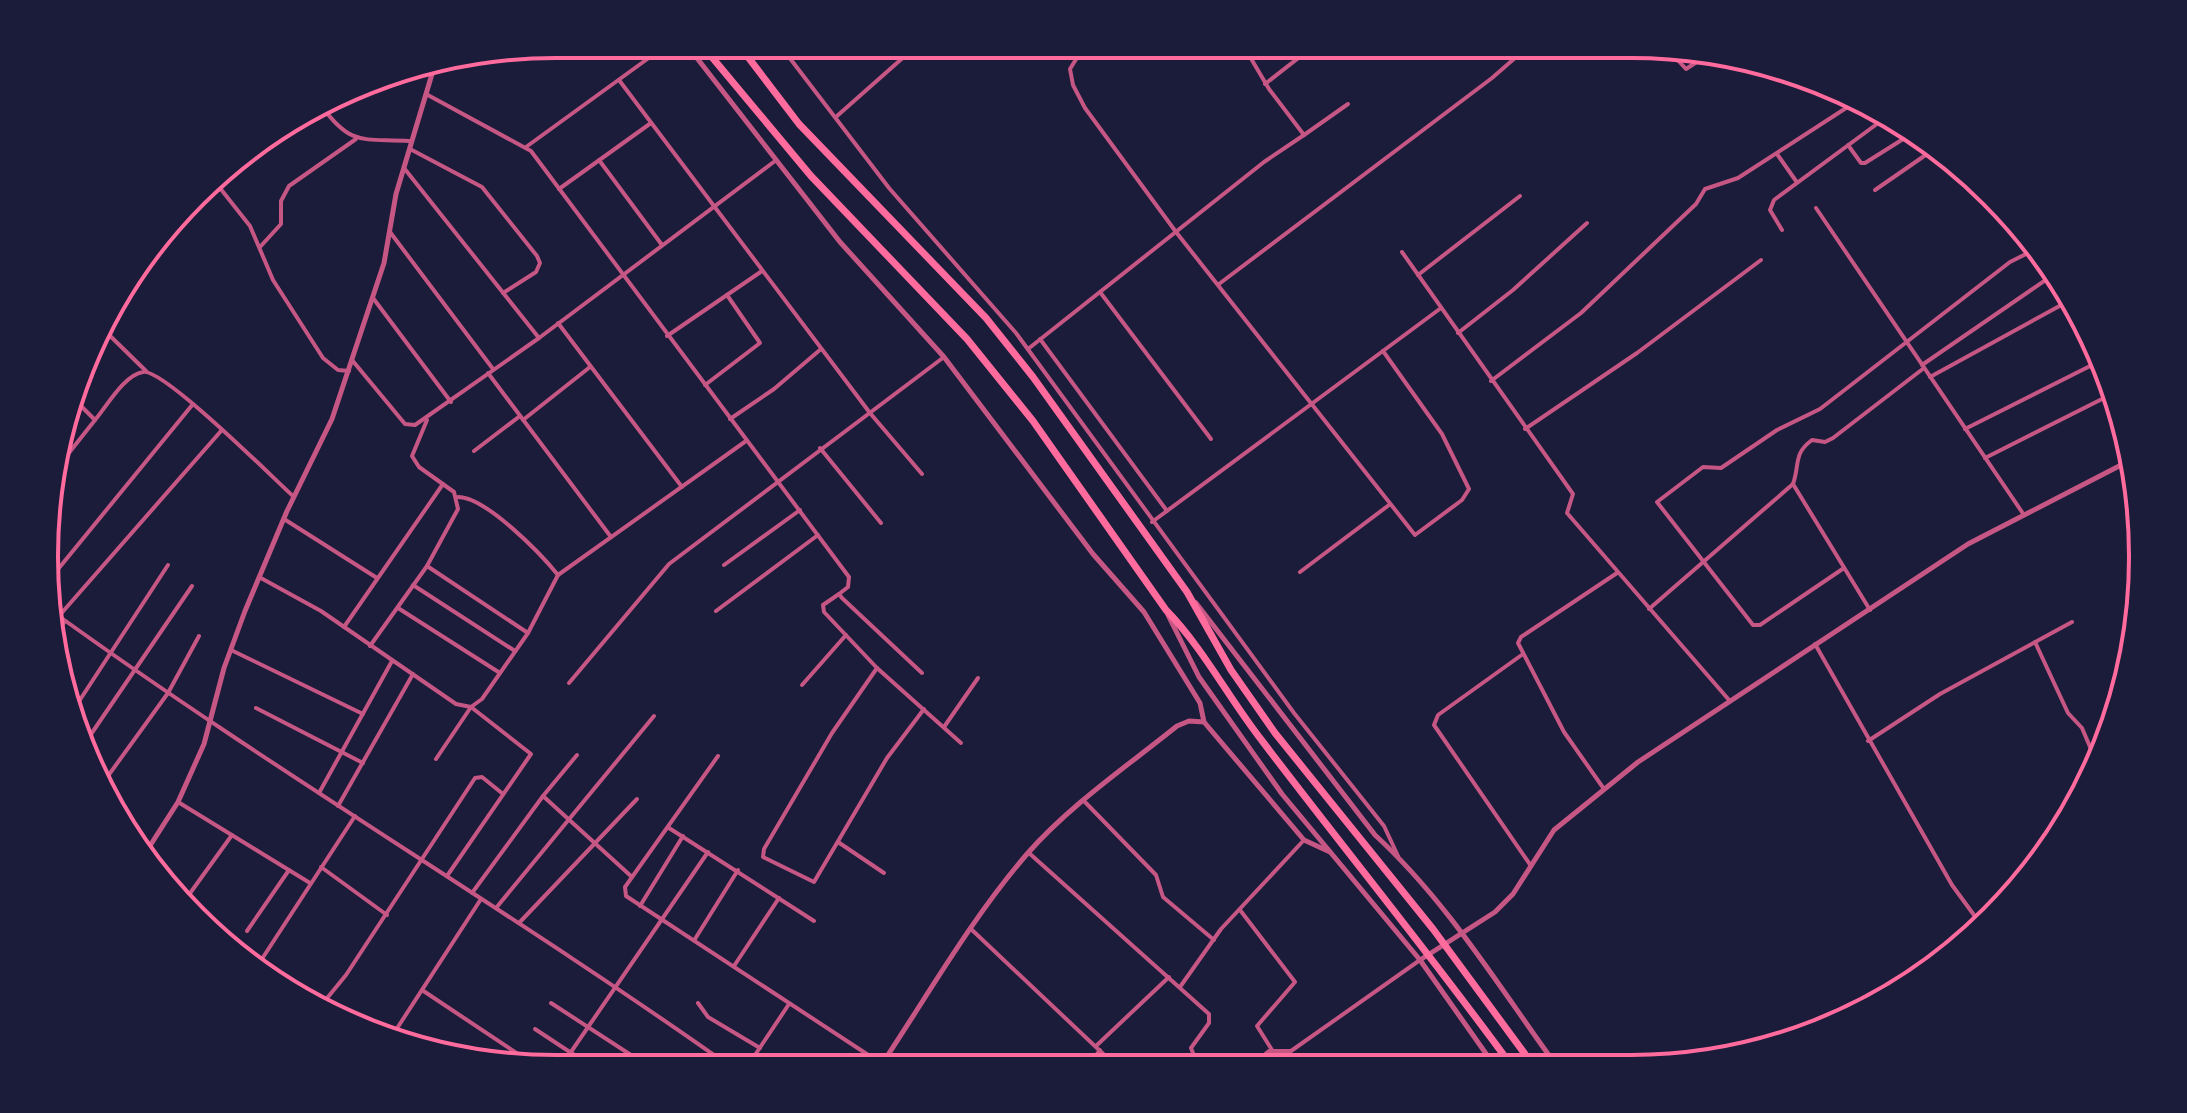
<svg xmlns="http://www.w3.org/2000/svg" width="2187" height="1113" font-family="'Archivo Narrow',sans-serif">
<style>
.lines{fill:none;stroke-linecap:round;stroke-linejoin:round}
.minor{stroke:#c65784;stroke-width:4}
.tertiary{stroke:#c65784;stroke-width:5}
.motorway{stroke:#ff6b9d;stroke-width:7}
.rim{fill:none;stroke:#ff6b9d;stroke-width:4}
</style>
<rect width="100%" height="100%" fill="#1b1b3a"/>
<g class="lines">
<!-- minor -->
<g class="minor">
<polyline points="779,44 889,188 1016,333 1294,713 1384,826 1398,856"/>
<polyline points="1097,45 1078,56 1070,69 1073,85 1085,108 1176,232 1415,535 1462,500 1469,489 1442,434 1383,351"/>
<polyline points="1664,45 1686,69 1706,56"/>
<polyline points="619,80 870,413 922,474"/>
<polyline points="1265,84 1315,45"/>
<polyline points="426,94 531,151 849,577 848,587 839,594 842,598 922,673"/>
<path d="M323 108C352 147 364 138 409 141"/>
<polyline points="837,116 906,55 907,50 903,44"/>
<polyline points="1304,135 1348,104"/>
<polyline points="1848,145 1861,163 1865,163 1908,136"/>
<polyline points="526,147 668,44"/>
<polyline points="410,149 482,187 537,256 540,263 536,272 503,293"/>
<polyline points="1777,154 1796,181"/>
<polyline points="599,160 662,245"/>
<polyline points="404,168 539,338"/>
<polyline points="216,183 250,226 273,280 323,358 338,370 349,371"/>
<polyline points="559,189 651,123"/>
<polyline points="1875,190 1930,152"/>
<polyline points="1816,208 2024,515"/>
<polyline points="2010,214 2031,251"/>
<polyline points="1782,230 1770,210 1774,200 1885,118"/>
<polyline points="390,232 493,369"/>
<polyline points="260,247 281,224 281,201 289,186 356,139"/>
<polyline points="1402,252 1573,494 1567,513 1729,700"/>
<polyline points="1418,275 1520,196"/>
<polyline points="1219,284 1492,78 1530,45"/>
<polyline points="1100,292 1211,439"/>
<polyline points="373,298 451,402"/>
<polyline points="558,323 682,487"/>
<polyline points="102,328 146,371"/>
<polyline points="1458,333 1513,290 1587,223"/>
<polyline points="667,336 762,271"/>
<polyline points="1040,339 1167,511"/>
<polyline points="1028,349 1264,162 1304,135 1269,89 1243,45"/>
<polyline points="352,360 405,424 415,425 539,338 775,161"/>
<polyline points="1922,365 2050,277"/>
<polyline points="488,373 611,537"/>
<polyline points="1930,377 2065,303"/>
<polyline points="1491,381 1581,313 1696,204 1705,189 1738,178 1860,99"/>
<polyline points="705,385 760,343 727,295"/>
<polyline points="730,419 774,389 821,349"/>
<path d="M95 420C107 406 124 375 143 372 163 368 272 477 294 497"/>
<polyline points="523,420 590,367"/>
<polyline points="1525,429 1637,353 1761,260"/>
<polyline points="1965,429 2098,362"/>
<polyline points="820,448 881,523"/>
<polyline points="474,451 520,416"/>
<polyline points="1985,458 2116,392"/>
<polyline points="53,473 95,420 75,400"/>
<polyline points="1793,484 1870,610"/>
<path d="M458 497C486 497 541 554 558 575"/>
<polyline points="284,519 377,578"/>
<polyline points="1152,522 1441,308"/>
<polyline points="724,565 800,510"/>
<polyline points="427,566 528,633"/>
<polyline points="1844,568 1760,625 1753,625 1657,502 1703,467 1721,468 1777,430 1820,409 2010,262 2034,250"/>
<polyline points="1300,572 1389,505"/>
<polyline points="259,577 321,611 456,704 471,707 482,699 528,633 558,575 746,441"/>
<polyline points="50,579 193,404"/>
<polyline points="413,585 515,651"/>
<polyline points="839,594 823,605 824,612 877,668 961,743"/>
<polyline points="398,608 500,673"/>
<path d="M49 609C271 770 508 909 731 1067"/>
<path d="M1649 609 1793 484C1800 464 1793 454 1812 440L1825 442 1833 438 1924 368"/>
<polyline points="716,611 818,535"/>
<polyline points="59,616 221,431"/>
<polyline points="344,627 443,484"/>
<polyline points="53,639 65,621"/>
<polyline points="2035,642 2068,713 2082,728 2096,761"/>
<polyline points="1815,644 1952,885 1982,926"/>
<polyline points="370,646 427,566 458,509 454,492 419,467 412,456 427,420"/>
<polyline points="231,650 363,714"/>
<polyline points="1523,654 1438,715 1434,725 1531,866"/>
<polyline points="877,668 832,733 764,849 763,857 814,882 887,758 924,709"/>
<polyline points="569,683 669,564 944,357"/>
<polyline points="802,685 846,635"/>
<polyline points="256,708 363,763"/>
<polyline points="74,709 168,565"/>
<polyline points="944,727 978,678"/>
<polyline points="1868,741 1940,694 2072,622"/>
<polyline points="85,743 192,586"/>
<polyline points="718,756 625,887 626,896 882,1064"/>
<polyline points="436,759 471,707 531,754 447,876"/>
<polyline points="100,787 168,693 199,636"/>
<polyline points="1604,789 1564,732 1518,643 1521,637 1617,573"/>
<polyline points="319,793 392,661"/>
<polyline points="543,796 577,755"/>
<polyline points="1084,801 1156,875 1163,897 1214,940"/>
<polyline points="178,802 310,883"/>
<polyline points="338,806 413,674"/>
<polyline points="669,828 814,921"/>
<polyline points="838,842 884,873"/>
<polyline points="1029,853 1209,1014 1209,1023 1191,1048 1198,1066"/>
<polyline points="321,867 387,915"/>
<polyline points="472,893 543,796 632,877"/>
<polyline points="183,903 232,835"/>
<polyline points="640,906 683,836"/>
<polyline points="496,908 654,716"/>
<polyline points="1240,910 1295,982 1257,1026 1272,1050"/>
<polyline points="519,923 637,799"/>
<polyline points="971,929 1116,1066"/>
<polyline points="247,931 289,870"/>
<polyline points="695,939 738,870"/>
<polyline points="258,965 355,816"/>
<polyline points="734,966 779,898"/>
<polyline points="1180,987 1221,929 1304,840"/>
<polyline points="422,990 539,1068"/>
<polyline points="327,1000 361,1025"/>
<polyline points="551,1003 651,1068"/>
<polyline points="698,1003 708,1017 760,1048"/>
<polyline points="319,1008 346,975 475,778 482,777 503,794"/>
<polyline points="535,1029 594,1068"/>
<polyline points="394,1033 481,899"/>
<polyline points="1096,1046 1169,977"/>
<polyline points="1088,1066 1100,1050"/>
<polyline points="1251,1066 1269,1051 1291,1051 1420,960"/>
<polyline points="747,1067 789,1004"/>
<polyline points="560,1068 708,852"/>
</g>
<!-- tertiary -->
<g class="tertiary">
<polyline points="686,44 840,242 944,357 1093,554 1144,612 1200,703 1204,722"/>
<path d="M1196 603 1375 835C1447 901 1499 987 1556 1065"/>
<polyline points="1168,615 1199,677 1282,794 1420,960 1494,1065"/>
<polyline points="146,852 178,802 204,744 224,668 245,611 287,511 332,419 384,263 396,194 435,64"/>
<polyline points="1420,960 1495,912 1513,894 1554,830 1638,762 1968,544 2125,463"/>
<path d="M880 1067C928 995 971 919 1027 854 1070 805 1126 767 1177 726L1189 721 1204 722 1304 840 1330 852"/>
</g>
<!-- motorway -->
<g class="motorway">
<path d="M701 44 811 176 967 339 1033 421 1166 610C1204 649 1229 699 1263 742 1345 850 1431 955 1511 1065"/>
<polyline points="738,44 799,124 986,318 1033,377 1187,592 1231,670 1275,733 1433,929 1533,1065"/>
</g>
</g>
<!-- crop -->
<path d="M0 0H2187V1113H0ZM556 58H1631A498 498 0 0 1 2129 556V557A498 498 0 0 1 1631 1055H556A498 498 0 0 1 58 557V556A498 498 0 0 1 556 58Z" fill="#1b1b3a" fill-rule="evenodd"/>
<path class="rim" d="M556 58H1631A498 498 0 0 1 2129 556V557A498 498 0 0 1 1631 1055H556A498 498 0 0 1 58 557V556A498 498 0 0 1 556 58Z"/>
</svg>
